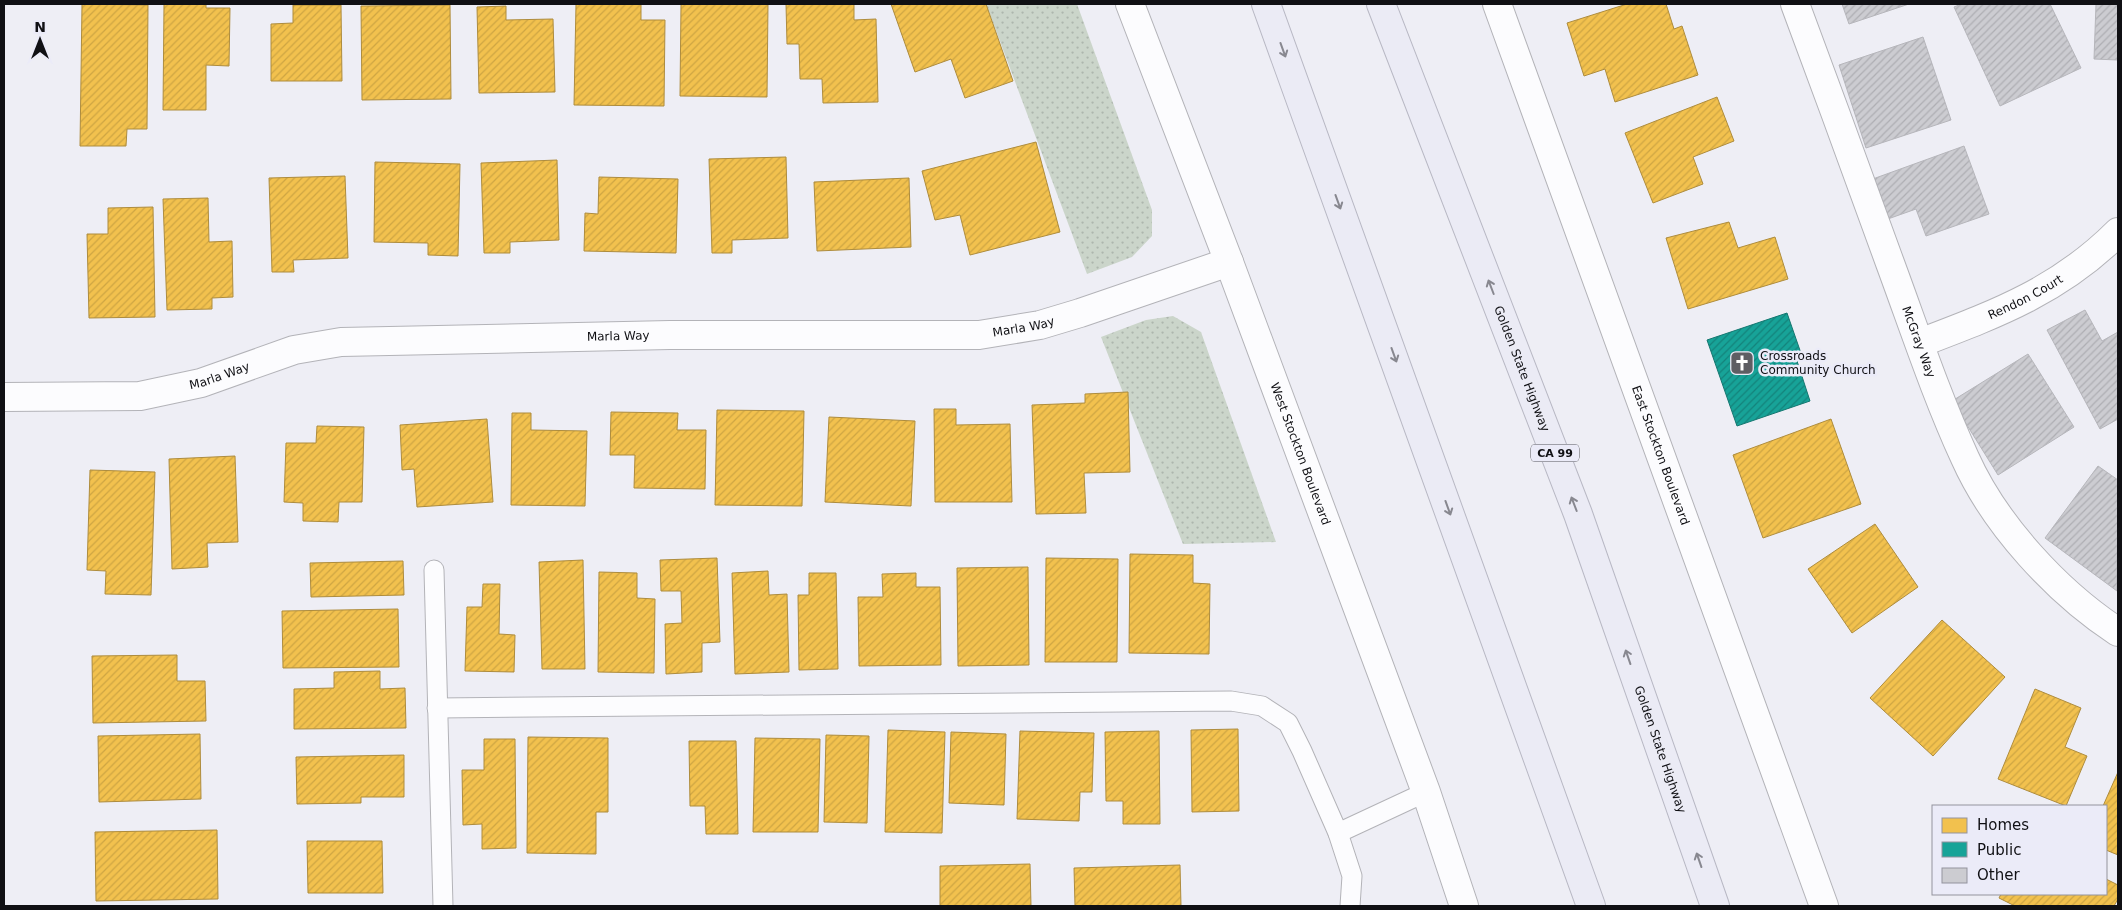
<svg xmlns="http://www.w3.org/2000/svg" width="2122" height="910" font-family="'DejaVu Sans',sans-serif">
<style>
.park{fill:url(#park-dots)}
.homes{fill:url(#homes-hatch);stroke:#ae8c3d}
.public{fill:url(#public-hatch);stroke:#157770}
.building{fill:url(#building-hatch);stroke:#b6b6bb}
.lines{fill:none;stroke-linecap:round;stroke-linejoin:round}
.service-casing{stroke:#b3b3b8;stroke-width:21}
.minor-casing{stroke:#b3b3b8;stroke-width:30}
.tertiary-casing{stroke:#b3b3b8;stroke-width:30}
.motorway-casing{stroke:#b8b8c4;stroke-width:30}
.service{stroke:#fcfcfe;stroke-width:19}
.minor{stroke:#fcfcfe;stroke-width:28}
.tertiary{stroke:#fcfcfe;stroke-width:28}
.motorway{stroke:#ebebf5;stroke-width:28}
.oneway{stroke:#888890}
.labels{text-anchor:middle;stroke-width:5;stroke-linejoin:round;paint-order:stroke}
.shield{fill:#ebebf8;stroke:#525258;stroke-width:1}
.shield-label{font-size:11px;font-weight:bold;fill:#101014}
.street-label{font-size:12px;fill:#101014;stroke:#ebebf8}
.poi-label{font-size:12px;fill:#101014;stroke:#ebebf8;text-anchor:start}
</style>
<defs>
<pattern id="park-dots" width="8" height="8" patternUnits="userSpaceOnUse" patternTransform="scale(1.25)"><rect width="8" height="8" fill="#cbd5ca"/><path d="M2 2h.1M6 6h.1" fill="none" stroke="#adb6ad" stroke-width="1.8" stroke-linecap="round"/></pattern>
<pattern id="homes-hatch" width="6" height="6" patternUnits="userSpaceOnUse" patternTransform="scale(1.25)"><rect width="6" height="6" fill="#f2c14e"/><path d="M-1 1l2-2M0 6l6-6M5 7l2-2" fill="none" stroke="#cea543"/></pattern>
<pattern id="public-hatch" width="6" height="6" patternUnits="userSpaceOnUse" patternTransform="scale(1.25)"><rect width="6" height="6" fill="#17a398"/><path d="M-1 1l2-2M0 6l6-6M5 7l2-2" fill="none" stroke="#13837b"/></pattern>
<pattern id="building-hatch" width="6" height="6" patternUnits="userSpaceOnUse" patternTransform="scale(1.25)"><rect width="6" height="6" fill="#ccccd1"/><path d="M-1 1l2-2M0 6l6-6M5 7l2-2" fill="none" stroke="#aeaeb3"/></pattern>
</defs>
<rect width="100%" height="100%" fill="#eeeef5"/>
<!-- park -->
<g class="park">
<polygon points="986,4 1077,4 1152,210 1152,236 1132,257 1087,274"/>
<polygon points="1173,316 1201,332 1276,542 1183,544 1101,337 1146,320"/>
</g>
<!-- homes -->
<g class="homes">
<polygon points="82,4 148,5 147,129 127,129 126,146 80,146"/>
<polygon points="164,4 206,4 206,8 230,8 229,66 206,65 206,110 163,110"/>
<polygon points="576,4 641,4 641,20 665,20 664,106 574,105"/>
<polygon points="681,4 768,4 767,97 680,96"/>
<polygon points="786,4 854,4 854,20 876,19 878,102 823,103 822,79 800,79 799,44 787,44"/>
<polygon points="891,4 986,4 1013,81 965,98 951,59 915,72"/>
<polygon points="1627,4 1666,4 1674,29 1682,26 1698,75 1615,102 1605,69 1584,76 1567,23"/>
<polygon points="293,5 341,5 342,81 271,81 271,24 293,23"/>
<polygon points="450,5 451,99 362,100 361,6"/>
<polygon points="506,6 506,20 553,19 555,92 479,93 477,7"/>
<polygon points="1717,97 1734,141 1693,157 1703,184 1653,203 1625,133"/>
<polygon points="1036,142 1060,232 970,255 960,215 935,220 922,171"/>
<polygon points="786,157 788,238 732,240 732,253 712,253 709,159"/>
<polygon points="557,160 559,240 510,242 510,253 484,253 481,163"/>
<polygon points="375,162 460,164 458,256 428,255 428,243 374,242"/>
<polygon points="345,176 348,258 293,260 294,272 272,272 269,178"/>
<polygon points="599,177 678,179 676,253 584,251 585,213 598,214"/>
<polygon points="909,178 911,247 817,251 814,182"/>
<polygon points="208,198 209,242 232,241 233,297 212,298 212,309 167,310 163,199"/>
<polygon points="153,207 155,317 89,318 87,234 108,234 108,208"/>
<polygon points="1729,222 1738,248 1775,237 1788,279 1688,309 1666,238"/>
<polygon points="1128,392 1130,472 1084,473 1086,513 1036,514 1032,405 1085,403 1085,394"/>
<polygon points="934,409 956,409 956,425 1010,424 1012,502 935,502"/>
<polygon points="717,410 804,411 802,506 715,505"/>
<polygon points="611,412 678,413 677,430 706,430 705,489 634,488 635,455 610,455"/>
<polygon points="512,413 531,413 531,430 587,431 585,506 511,505"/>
<polygon points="829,417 915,421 911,506 825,502"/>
<polygon points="487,419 493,502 417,507 414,469 402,470 400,425"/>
<polygon points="1831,419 1861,504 1763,538 1733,455"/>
<polygon points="317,426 364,427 362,502 339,502 338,522 303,521 303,503 284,502 286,443 316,443"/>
<polygon points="235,456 238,542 207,543 208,567 172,569 169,459"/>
<polygon points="90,470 155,472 151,595 105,594 106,571 87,570"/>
<polygon points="1875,524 1918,587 1852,633 1808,569"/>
<polygon points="1130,554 1193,555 1193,583 1210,584 1209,654 1129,653"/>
<polygon points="717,558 720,642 702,643 702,672 666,674 665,624 682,623 681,591 661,591 660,560"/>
<polygon points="1046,558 1118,559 1117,662 1045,662"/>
<polygon points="583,560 585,669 542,669 539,562"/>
<polygon points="403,561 404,595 311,597 310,563"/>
<polygon points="1028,567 1029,665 958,666 957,568"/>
<polygon points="768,571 769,595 787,594 789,672 735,674 732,573"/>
<polygon points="599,572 637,573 637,598 655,599 654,673 598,672"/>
<polygon points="809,573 836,573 838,669 799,670 798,595 809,595"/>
<polygon points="916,573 916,587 940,587 941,665 859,666 858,597 883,597 882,574"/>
<polygon points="483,584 500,584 499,634 515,635 514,672 465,671 467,607 482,607"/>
<polygon points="398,609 399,667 283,668 282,611"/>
<polygon points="1942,620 2005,677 1933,756 1870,698"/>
<polygon points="177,655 177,681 205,681 206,721 93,723 92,656"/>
<polygon points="380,671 380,689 405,688 406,728 294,729 294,689 334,688 334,672"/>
<polygon points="2035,689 2081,708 2065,747 2087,756 2066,806 1998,779"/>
<polygon points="1238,729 1239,811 1192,812 1191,730"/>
<polygon points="888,730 945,732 942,833 885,832"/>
<polygon points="1020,731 1094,733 1092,792 1080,792 1079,821 1017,819"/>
<polygon points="1159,731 1160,824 1123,824 1123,801 1106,801 1105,732"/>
<polygon points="951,732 1006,734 1004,805 949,803"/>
<polygon points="200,734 201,799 99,802 98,736"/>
<polygon points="826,735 869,736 867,823 824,822"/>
<polygon points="528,737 608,738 608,812 596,812 596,854 527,853"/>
<polygon points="755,738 820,739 818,832 753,832"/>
<polygon points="484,739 515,739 516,848 482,849 482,824 463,825 462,770 484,770"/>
<polygon points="689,741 736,741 738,834 706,834 705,806 690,806"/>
<polygon points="404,755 404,797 361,797 361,803 297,804 296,757"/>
<polygon points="2118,772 2118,855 2106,850 2106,806 2103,806"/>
<polygon points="217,830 218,899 96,901 95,832"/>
<polygon points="307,841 382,841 383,893 308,893"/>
<polygon points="1030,864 1031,906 940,906 940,866"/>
<polygon points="1180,865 1181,906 1075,906 1074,868"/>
<polygon points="2106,879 2118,885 2118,899 2114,906 2015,906 1999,898 2001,894 2106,894"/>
</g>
<!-- public -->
<polygon class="public" points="1787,313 1803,359 1797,361 1810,401 1737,426 1707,340"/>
<!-- building -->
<g class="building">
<polygon points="1842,4 1909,4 1849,24"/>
<polygon points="1961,4 2050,4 2081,68 2000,106 1954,7"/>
<polygon points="2096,4 2118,4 2118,60 2094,59"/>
<polygon points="1923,37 1951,120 1866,148 1839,65"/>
<polygon points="1964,146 1989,214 1926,236 1916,209 1885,220 1870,180"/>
<polygon points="2085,310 2102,341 2118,332 2118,419 2100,429 2047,330"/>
<polygon points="2028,354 2074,427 1998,475 1952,401"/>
<polygon points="2098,466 2118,480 2117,591 2045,538"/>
</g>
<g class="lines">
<!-- service casing -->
<g class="service-casing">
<g id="service">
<polyline points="434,570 443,906"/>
<polyline points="437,708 1231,701 1262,706 1288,723 1302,751 1338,833 1352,876 1350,906"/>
<polyline points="1338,833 1426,792"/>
</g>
</g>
<!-- minor casing -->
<g class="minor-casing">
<g id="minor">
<path id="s1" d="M1795 4C1827 90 1859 177 1890 263 1914 328 1936 395 1965 458 1995 525 2057 592 2118 632"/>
<path id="s2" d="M1920 343C1996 314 2059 291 2118 232"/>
<path id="s3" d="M4 397 140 396 201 383 294 350 341 342 670 335H979L1040 325 1080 313 1229 262"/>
</g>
</g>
<!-- tertiary casing -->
<g class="tertiary-casing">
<g id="tertiary">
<path id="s4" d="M1130 4 1229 262 1426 792 1464 906"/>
<path id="s5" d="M1497 4 1824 906"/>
</g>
</g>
<!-- motorway casing -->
<g class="motorway-casing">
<g id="motorway">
<polyline points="1266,4 1591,906"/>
<path id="s6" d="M1381 4 1578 514 1715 906"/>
</g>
</g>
<!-- service -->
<use href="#service" class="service"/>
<!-- minor -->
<use href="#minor" class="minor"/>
<!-- tertiary -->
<use href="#tertiary" class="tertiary"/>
<!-- motorway -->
<use href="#motorway" class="motorway"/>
</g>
<!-- one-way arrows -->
<defs><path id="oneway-shaft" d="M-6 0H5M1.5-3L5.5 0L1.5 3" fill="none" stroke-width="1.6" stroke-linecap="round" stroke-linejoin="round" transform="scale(1.25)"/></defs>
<g class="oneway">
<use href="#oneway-shaft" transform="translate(1283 50) rotate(70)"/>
<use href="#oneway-shaft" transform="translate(1338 202) rotate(70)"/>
<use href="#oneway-shaft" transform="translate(1491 287) rotate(-111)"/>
<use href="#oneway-shaft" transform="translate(1394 355) rotate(70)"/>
<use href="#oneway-shaft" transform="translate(1574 504) rotate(-111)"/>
<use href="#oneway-shaft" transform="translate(1448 508) rotate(70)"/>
<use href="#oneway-shaft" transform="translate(1628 657) rotate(-109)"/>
<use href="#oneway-shaft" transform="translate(1699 860) rotate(-109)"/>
</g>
<!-- icons -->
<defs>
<g id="church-square" transform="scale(1.25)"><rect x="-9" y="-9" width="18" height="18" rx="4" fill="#5e5e63" stroke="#ebebf8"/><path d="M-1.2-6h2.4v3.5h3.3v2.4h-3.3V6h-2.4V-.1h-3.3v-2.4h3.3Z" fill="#fff"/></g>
</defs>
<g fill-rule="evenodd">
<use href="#church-square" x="1742" y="363"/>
</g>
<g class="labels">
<!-- shield labels -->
<rect class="shield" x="1531" y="444.5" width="48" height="17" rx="4"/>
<g class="shield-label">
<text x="1555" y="457">CA 99</text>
</g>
<!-- street labels -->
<g class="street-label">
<text dy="4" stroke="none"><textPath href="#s2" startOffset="115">Rendon Court</textPath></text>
<text dy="4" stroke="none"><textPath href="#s3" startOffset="1028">Marla Way</textPath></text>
<text dy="4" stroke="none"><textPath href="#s3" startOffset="622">Marla Way</textPath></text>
<text dy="4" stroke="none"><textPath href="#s1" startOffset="360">McGray Way</textPath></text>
<text dy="4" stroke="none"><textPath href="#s6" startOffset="391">Golden State Highway</textPath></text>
<text dy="4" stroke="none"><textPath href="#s3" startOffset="218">Marla Way</textPath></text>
<text dy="4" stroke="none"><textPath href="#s4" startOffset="481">West Stockton Boulevard</textPath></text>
<text dy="4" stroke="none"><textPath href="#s5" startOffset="480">East Stockton Boulevard</textPath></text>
<text dy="4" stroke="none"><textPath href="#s6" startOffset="796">Golden State Highway</textPath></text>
</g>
<!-- poi labels -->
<g class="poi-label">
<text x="1760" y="360">Crossroads<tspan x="1760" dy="14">Community Church</tspan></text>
</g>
</g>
<!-- border -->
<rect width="2122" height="910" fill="none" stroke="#101014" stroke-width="10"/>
<!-- legend -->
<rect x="1932" y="805" width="175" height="90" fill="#ebebf8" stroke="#93939d"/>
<rect x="1942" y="818" width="25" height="15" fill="#f2c14e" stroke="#93939d"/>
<text x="1977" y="830" font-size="15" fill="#101014">Homes</text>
<rect x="1942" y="842" width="25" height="15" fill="#17a398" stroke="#93939d"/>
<text x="1977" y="855" font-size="15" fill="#101014">Public</text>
<rect x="1942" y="868" width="25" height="15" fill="#ccccd1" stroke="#93939d"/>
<text x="1977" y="880" font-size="15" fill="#101014">Other</text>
<!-- north arrow -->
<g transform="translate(40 40)" stroke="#ebebf8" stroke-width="4" paint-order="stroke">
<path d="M0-4L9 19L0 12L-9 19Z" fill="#101014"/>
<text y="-8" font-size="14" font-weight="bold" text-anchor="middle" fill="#101014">N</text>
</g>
</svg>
